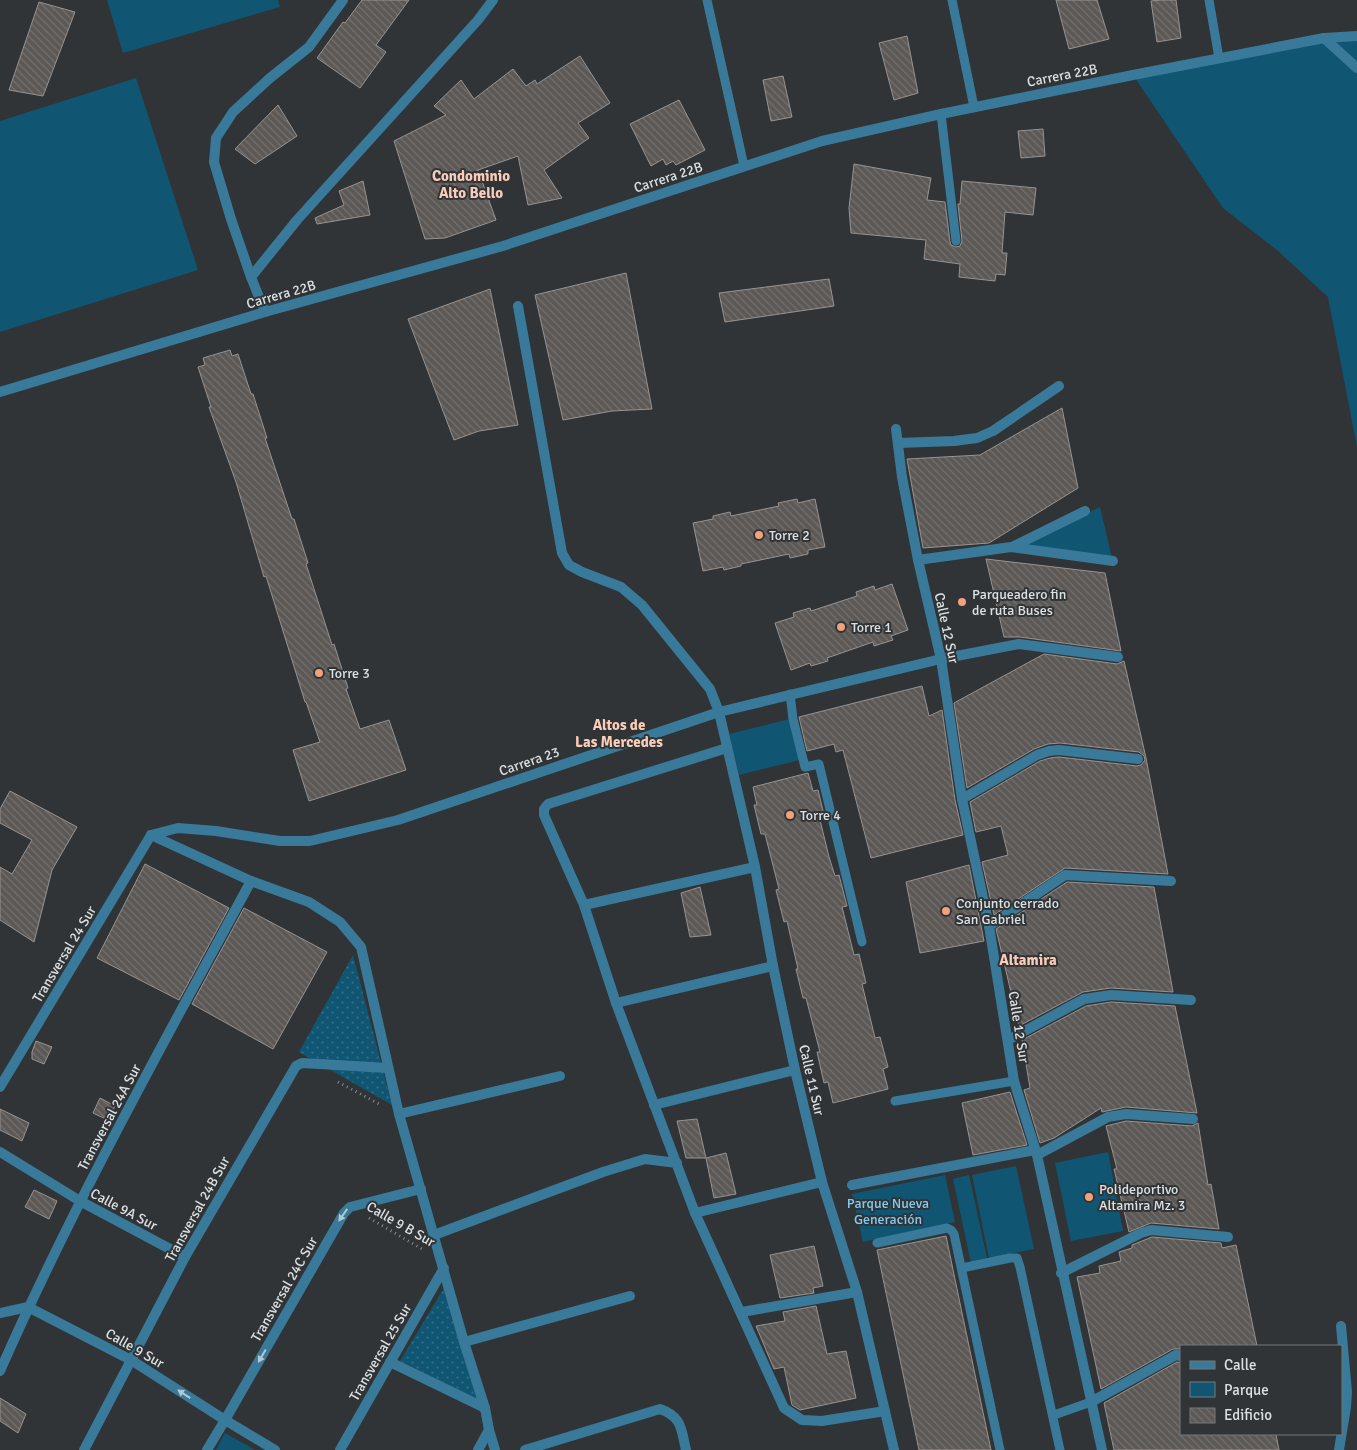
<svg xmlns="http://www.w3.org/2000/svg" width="1357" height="1450" font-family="Signika,sans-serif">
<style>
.grass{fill:url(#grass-dots)}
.park{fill:#105673}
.building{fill:url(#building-back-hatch);stroke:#989391}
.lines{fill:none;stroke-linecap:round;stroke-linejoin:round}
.path{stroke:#878a8c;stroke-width:3;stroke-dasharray:1 4;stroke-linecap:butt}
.service{stroke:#397a9a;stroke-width:9}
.pedestrian{stroke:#397a9a;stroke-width:10}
.minor{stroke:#397a9a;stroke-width:10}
.tertiary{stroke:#397a9a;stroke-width:10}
.oneway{fill:#b4c6cf}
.poi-dot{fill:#f1a17d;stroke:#303436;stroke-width:2}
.labels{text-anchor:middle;stroke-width:4;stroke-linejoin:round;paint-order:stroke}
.street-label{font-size:14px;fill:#dde0e1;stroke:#303436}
.poi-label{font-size:14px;fill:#dde0e1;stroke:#303436;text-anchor:start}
.park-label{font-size:14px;fill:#81ccf2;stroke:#303436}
.neighbourhood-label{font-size:15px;font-weight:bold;fill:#fbccb8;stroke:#303436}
</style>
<defs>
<pattern id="grass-dots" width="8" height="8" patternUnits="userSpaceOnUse" patternTransform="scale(1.25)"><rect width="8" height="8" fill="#105673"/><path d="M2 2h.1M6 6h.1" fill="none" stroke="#326e87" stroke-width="1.8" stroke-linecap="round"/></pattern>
<pattern id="building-back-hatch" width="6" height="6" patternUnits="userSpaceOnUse" patternTransform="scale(1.25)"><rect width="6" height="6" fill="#5c5856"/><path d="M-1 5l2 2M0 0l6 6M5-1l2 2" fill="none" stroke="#73706e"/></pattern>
</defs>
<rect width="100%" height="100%" fill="#303436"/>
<!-- grass -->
<g class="grass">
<polygon points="353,955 392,1105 299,1052"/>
<polygon points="444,1288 479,1401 400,1361"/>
</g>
<!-- park -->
<g class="park">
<polygon points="107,0 278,0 280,7 123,53"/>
<polygon points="1357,36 1357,447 1328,297 1278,251 1223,208 1133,75"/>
<polygon points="136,78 198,270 0,332 0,121"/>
<polygon points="1100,507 1112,558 1019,546"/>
<polygon points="790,719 800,760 739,775 729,734"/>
<polygon points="1108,1152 1123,1231 1071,1241 1055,1163"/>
<polygon points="1016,1166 1034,1249 989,1258 972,1175"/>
<polygon points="945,1175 955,1222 863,1242 852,1194"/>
<polygon points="969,1175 987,1258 971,1263 953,1179"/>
<polygon points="225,1433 255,1450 216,1450"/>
</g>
<!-- building -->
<g class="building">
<polygon points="362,0 409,0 376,45 386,52 360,88 317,58 343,22 345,23"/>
<polygon points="1056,0 1097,0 1109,39 1069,49"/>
<polygon points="1161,0 1176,0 1181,38 1157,42 1151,1"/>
<polygon points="39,2 75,12 43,96 9,90"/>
<polygon points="907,36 918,93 894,100 879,43"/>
<polygon points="580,56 610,103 578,123 589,138 544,170 562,198 528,205 518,156 478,170 496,220 445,238 425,239 394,141 446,115 434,106 461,80 474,99 513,69 526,86 535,80 537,84"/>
<polygon points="783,76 792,117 771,121 763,80"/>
<polygon points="679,100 705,150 676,165 673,161 666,165 663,159 651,166 630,124"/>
<polygon points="278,105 297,136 255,164 235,149"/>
<polygon points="1043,129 1045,156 1021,158 1018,131"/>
<polygon points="854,164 931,178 927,200 945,202 950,242 951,245 956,247 960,246 962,241 958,204 960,204 962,181 1036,188 1033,215 1005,212 1002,253 1007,253 1005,275 996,274 995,281 959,277 960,264 924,259 926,240 851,233 849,208"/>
<polygon points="363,181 370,215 317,224 315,218 344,205 339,191"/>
<polygon points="626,273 652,409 612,411 563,420 535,295"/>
<polygon points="829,279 834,306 725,322 719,293"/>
<polygon points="490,289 518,425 479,431 454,440 408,319"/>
<polygon points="230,350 232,356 238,354 251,394 253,394 267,438 265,438 292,519 294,519 308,563 306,564 332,645 334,644 348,688 346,689 360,729 389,720 406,770 309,801 293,750 320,742 306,702 305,702 266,576 264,577 236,482 209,407 211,407 198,367 205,365 203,358"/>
<polygon points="1062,408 1078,488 989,543 923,548 907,459 980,455"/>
<polygon points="797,499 798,503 815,499 825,547 808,550 808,554 790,558 789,554 741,564 741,566 724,570 723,567 703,571 693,523 713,519 713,516 730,512 731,516 779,506 778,503"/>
<polygon points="986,559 1105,573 1121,651 1020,637 1004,637"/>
<polygon points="892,584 908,630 891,636 893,640 874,646 873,642 827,658 828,661 811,666 810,663 791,670 775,623 794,617 793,613 810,608 811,611 857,596 856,592 874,586 875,590"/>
<polygon points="1044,654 1117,664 1124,661 1146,758 1168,874 1065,868 994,915 982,862 1008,855 1001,826 976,832 970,802 1040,761 1050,758 1059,757 1137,766 1141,765 1145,760 1144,756 1139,752 1060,743 1048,744 1034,749 967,788 954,703"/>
<polygon points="922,686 929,716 942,710 955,800 963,835 871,858 843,750 836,752 834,744 807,751 799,717"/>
<polygon points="808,773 813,791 818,790 825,819 820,820 829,857 835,876 839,875 847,906 842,907 854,955 859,954 866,983 862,984 875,1038 880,1037 888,1067 883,1069 888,1089 833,1103 828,1082 824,1083 817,1052 820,1052 806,998 803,998 796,969 798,969 787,921 784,922 776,890 779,889 765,834 761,834 754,805 757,805 753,787"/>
<polygon points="10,791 77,827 52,870 34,942 0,920 0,867 12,874 32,840 0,823 0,809"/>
<polygon points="145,864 229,908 179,1000 97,958"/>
<polygon points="969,865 984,941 920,953 906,882"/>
<polygon points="1067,882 1154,887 1173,992 1111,988 1083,992 1019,1026 996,929"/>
<polygon points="700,887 711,935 690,937 681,893"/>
<polygon points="244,908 327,952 273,1049 192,1004"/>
<polygon points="1111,1002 1175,1006 1197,1113 1126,1107 1102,1112 1101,1108 1054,1138 1040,1143 1024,1090 1030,1088 1022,1040 1086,1006"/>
<polygon points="36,1041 52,1047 44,1064 32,1059 32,1052"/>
<polygon points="1010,1092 1027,1145 973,1155 962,1103"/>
<polygon points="100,1098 115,1106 108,1120 93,1113"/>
<polygon points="0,1109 29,1123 22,1141 0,1130"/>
<polygon points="697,1119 706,1158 686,1158 677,1121"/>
<polygon points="1126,1121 1192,1126 1198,1123 1208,1185 1211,1184 1219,1229 1151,1223 1129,1232 1114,1169 1117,1169 1106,1126"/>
<polygon points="726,1153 736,1194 714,1198 706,1158"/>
<polygon points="34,1190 57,1201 49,1219 25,1207"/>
<polygon points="946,1236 962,1313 991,1450 919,1450 877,1250"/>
<polygon points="1152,1237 1221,1243 1222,1248 1236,1245 1257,1346 1181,1346 1181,1349 1173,1349 1101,1389 1077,1277 1100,1273 1099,1266 1121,1261 1119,1252 1132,1248 1132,1245"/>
<polygon points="814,1246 823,1286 813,1288 814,1293 780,1298 770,1255"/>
<polygon points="816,1306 827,1354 846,1351 856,1398 800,1410 792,1405 784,1367 774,1369 756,1326 785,1321 783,1312"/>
<polygon points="1177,1362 1181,1363 1181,1434 1276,1434 1279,1450 1114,1450 1104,1403"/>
<polygon points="0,1398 26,1414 18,1433 0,1421"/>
</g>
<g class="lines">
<!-- path -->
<g class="path">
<polyline points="338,1082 381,1105"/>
<polyline points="369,1218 422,1249"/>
</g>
<!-- service -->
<g class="service">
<polyline points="707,0 744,166"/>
<polyline points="952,0 974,107"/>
<polyline points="1209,0 1219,58"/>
<polyline points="941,114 956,241"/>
<polyline points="790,694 793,719 805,767 819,764 862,942"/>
<polyline points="895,1101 1014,1081"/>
<polyline points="877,1243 947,1228 951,1230 954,1234 1000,1450"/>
<polyline points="962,1268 1010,1258 1017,1258 1020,1267 1060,1450"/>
<polyline points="1054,1415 1091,1402"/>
</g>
<!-- pedestrian -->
<g class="pedestrian">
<polyline points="898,443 954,441 977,438 993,431 1059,386"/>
<polyline points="1012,547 1085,511"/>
<polyline points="918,560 1011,547 1113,561"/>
<polyline points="941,659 1019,644 1118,657"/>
<polyline points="962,799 1037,755 1049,751 1059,750 1138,759"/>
<polyline points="989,926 1065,875 1171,881"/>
<polyline points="1008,1040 1084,999 1111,995 1191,1000"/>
<polyline points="0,1152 80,1201 185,1257"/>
<polyline points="1037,1155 1108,1117 1126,1114 1193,1119"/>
<polyline points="852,1185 1035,1150"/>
<polyline points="1061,1273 1141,1233 1151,1230 1228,1237"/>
<polyline points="390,1362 485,1408"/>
<path d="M0 1371C74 1203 164 1042 251 881"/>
<polyline points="1091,1402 1176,1355 1181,1356"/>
<polyline points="84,1450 185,1257 296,1066 302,1063 388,1068"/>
<polyline points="207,1450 225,1420 275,1450"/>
<polyline points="340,1450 444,1268"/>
<polyline points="478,1450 489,1430"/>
</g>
<!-- minor -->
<g class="minor">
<polyline points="1324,38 1357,68"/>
<polyline points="251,277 231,219 214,162 216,138 233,112 270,78 309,47 343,0"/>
<polyline points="518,306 562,553 569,565 582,572 621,587 642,605 710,689 719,712 755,867 773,966 795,1070 822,1182 857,1292 894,1450"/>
<polyline points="265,312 251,277 297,220 478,20 493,0"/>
<polyline points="896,429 902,477 918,560 941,659 962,799 989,926 1014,1081 1037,1155 1102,1450"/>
<polyline points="727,748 548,804 544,809 544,815 584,905 616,1003 695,1213 784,1408 802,1420 822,1421 885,1411"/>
<polyline points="151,835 178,828 216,831 280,841 310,841 398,820 719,712 941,659"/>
<polyline points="151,835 251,881 309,902 340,922 361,947 399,1114 464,1342 485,1408 489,1430 495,1450"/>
<polyline points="584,905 755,867"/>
<polyline points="616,1003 773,966"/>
<polyline points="0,1087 151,835"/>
<polyline points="654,1105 795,1070"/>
<polyline points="399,1114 560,1076"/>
<polyline points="695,1213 822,1182"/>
<polyline points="434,1235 603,1172 645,1159 677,1163"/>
<polyline points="742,1312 857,1292"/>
<polyline points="0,1313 28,1307 131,1360 225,1420 344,1213 350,1207 421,1189"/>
<polyline points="464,1342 630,1296"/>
<path d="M525 1450 660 1409C683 1417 681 1430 686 1450"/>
<polyline points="1339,1450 1346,1407 1347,1392 1341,1326"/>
</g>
<!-- tertiary -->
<polyline class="tertiary" points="0,392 265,312 503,246 822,141 941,114 1133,75 1324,38 1357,36"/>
</g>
<!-- one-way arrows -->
<defs><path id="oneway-solid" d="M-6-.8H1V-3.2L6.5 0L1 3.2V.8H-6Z" transform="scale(1.25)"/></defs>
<g class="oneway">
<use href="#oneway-solid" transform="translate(343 1215) rotate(125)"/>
<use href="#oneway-solid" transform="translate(262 1356) rotate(120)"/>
<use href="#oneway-solid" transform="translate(184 1394) rotate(-147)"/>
</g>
<!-- markers -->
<g class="poi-dot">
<circle cx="759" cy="535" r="5"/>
<circle cx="962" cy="602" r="5"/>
<circle cx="841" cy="627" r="5"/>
<circle cx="319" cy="673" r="5"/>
<circle cx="790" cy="815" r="5"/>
<circle cx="946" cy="911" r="5"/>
<circle cx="1089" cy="1197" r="5"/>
</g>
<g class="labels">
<!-- street labels -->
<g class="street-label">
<text transform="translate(1062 75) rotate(-11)" y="5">Carrera 22B</text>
<text transform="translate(668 177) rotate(-18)" y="5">Carrera 22B</text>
<text transform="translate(281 294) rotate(-16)" y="5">Carrera 22B</text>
<text transform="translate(947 628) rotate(78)" y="5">Calle 12 Sur</text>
<text transform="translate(529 761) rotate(-19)" y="5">Carrera 23</text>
<text transform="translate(64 954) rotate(-59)" y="5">Transversal 24 Sur</text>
<text transform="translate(1019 1027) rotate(81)" y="5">Calle 12 Sur</text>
<text transform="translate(812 1080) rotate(77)" y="5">Calle 11 Sur</text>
<text transform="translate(109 1117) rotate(-62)" y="5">Transversal 24A Sur</text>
<text transform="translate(124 1209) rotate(28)" y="5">Calle 9A Sur</text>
<text transform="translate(197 1209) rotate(-61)" y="5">Transversal 24B Sur</text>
<text transform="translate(401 1224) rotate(30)" y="5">Calle 9 B Sur</text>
<text transform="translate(284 1289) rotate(-60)" y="5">Transversal 24C Sur</text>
<text transform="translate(135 1348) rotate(30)" y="5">Calle 9 Sur</text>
<text transform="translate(380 1352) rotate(-60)" y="5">Transversal 25 Sur</text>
</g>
<!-- poi labels -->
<g class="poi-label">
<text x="769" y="540">Torre 2</text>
<text x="972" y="599">Parqueadero fin<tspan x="972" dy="16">de ruta Buses</tspan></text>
<text x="851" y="632">Torre 1</text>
<text x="329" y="678">Torre 3</text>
<text x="800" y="820">Torre 4</text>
<text x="956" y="908">Conjunto cerrado<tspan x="956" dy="16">San Gabriel</tspan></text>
<text x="1099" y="1194">Polideportivo<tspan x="1099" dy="16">Altamira Mz. 3</tspan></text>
</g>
<!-- park labels -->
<g class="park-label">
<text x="888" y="1208">Parque Nueva<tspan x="888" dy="16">Generación</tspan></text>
</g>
<!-- neighbourhood labels -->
<g class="neighbourhood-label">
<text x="471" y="181">Condominio<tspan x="471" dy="17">Alto Bello</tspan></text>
<text x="619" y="730">Altos de<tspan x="619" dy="17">Las Mercedes</tspan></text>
<text x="1028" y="965">Altamira</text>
</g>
</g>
<!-- legend -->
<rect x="1180" y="1345" width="162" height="90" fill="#303436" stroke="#75797a"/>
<rect x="1190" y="1361" width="25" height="8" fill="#397a9a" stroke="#75797a"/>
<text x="1224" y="1370" font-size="15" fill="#dde0e1">Calle</text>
<rect x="1190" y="1382" width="25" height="15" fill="#105673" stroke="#75797a"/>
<text x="1224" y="1395" font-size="15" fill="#dde0e1">Parque</text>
<rect x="1190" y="1408" width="25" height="15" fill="url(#building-back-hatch)" stroke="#75797a"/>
<text x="1224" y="1420" font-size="15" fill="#dde0e1">Edificio</text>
</svg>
